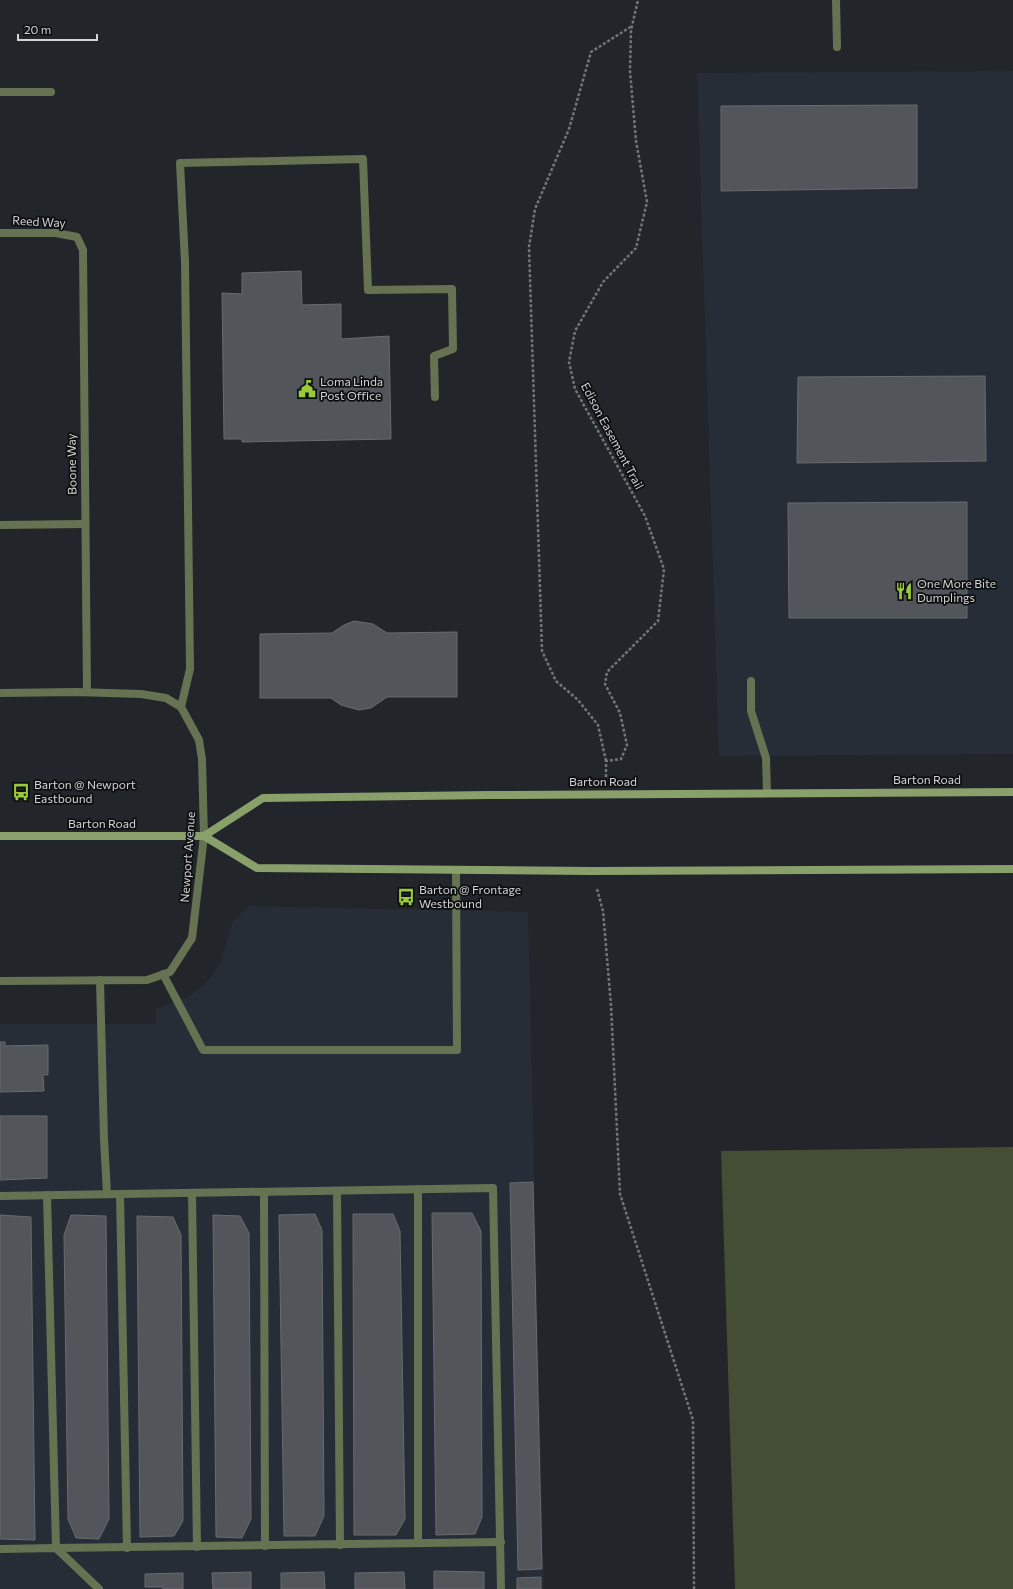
<svg xmlns="http://www.w3.org/2000/svg" width="1013" height="1589" font-family="Commissioner,sans-serif">
<style>
.built{fill:#272d36}
.green{fill:#434e34}
.building{fill:#52555a;stroke:#686b6f}
.lines{fill:none;stroke-linecap:round;stroke-linejoin:round}
.path{stroke:#737679;stroke-width:2.5;stroke-dasharray:3 2;stroke-linecap:butt}
.service{stroke:#657352;stroke-width:8}
.minor{stroke:#657352;stroke-width:8}
.tertiary{stroke:#657352;stroke-width:8}
.secondary{stroke:#89a06a;stroke-width:8}
.labels{text-anchor:middle;stroke-width:3.5;stroke-linejoin:round;paint-order:stroke}
.street-label{font-size:12px;fill:#d2d4d6;stroke:#0d0e10}
.poi-label{font-size:12px;fill:#d2d4d6;stroke:#0d0e10;text-anchor:start}
</style>
<rect width="100%" height="100%" fill="#222529"/>
<!-- built -->
<g class="built">
<polygon points="1013,71 1013,754 719,756 697,73"/>
<polygon points="248,906 528,912 544,1589 0,1589 0,1024 156,1024 156,1009 188,997 206,983 220,963 233,921"/>
</g>
<!-- green -->
<polygon class="green" points="1013,1147 1013,1589 735,1589 721,1151"/>
<!-- building -->
<g class="building">
<polygon points="917,105 917,188 721,191 721,106"/>
<polygon points="301,271 302,305 341,304 341,339 389,336 391,439 242,442 242,439 224,439 222,293 242,294 242,273"/>
<polygon points="985,376 986,461 797,463 798,377"/>
<polygon points="967,502 967,618 789,618 788,503"/>
<polygon points="354,621 373,624 387,633 457,632 457,697 387,697 371,708 359,710 341,705 331,698 260,698 260,634 332,633 344,625"/>
<polygon points="0,1042 5,1042 5,1046 48,1045 48,1075 43,1075 44,1091 0,1092"/>
<polygon points="0,1116 47,1116 47,1178 0,1180"/>
<polygon points="533,1182 542,1569 518,1570 510,1183"/>
<polygon points="432,1213 472,1213 481,1231 482,1517 475,1534 436,1535"/>
<polygon points="315,1214 322,1230 324,1516 315,1536 284,1536 279,1215"/>
<polygon points="353,1214 393,1214 400,1231 405,1519 396,1535 354,1535"/>
<polygon points="0,1215 31,1217 35,1540 0,1539"/>
<polygon points="71,1215 106,1216 109,1519 99,1539 76,1538 68,1519 64,1235"/>
<polygon points="213,1215 240,1216 249,1233 251,1519 242,1538 216,1537"/>
<polygon points="137,1216 173,1217 181,1235 183,1521 174,1536 140,1537"/>
<polygon points="434,1571 484,1572 484,1589 434,1589"/>
<polygon points="251,1572 251,1589 213,1589 212,1573"/>
<polygon points="324,1572 325,1589 281,1589 281,1573"/>
<polygon points="404,1572 405,1589 355,1589 355,1573"/>
<polygon points="183,1573 183,1589 163,1589 163,1587 145,1587 145,1574"/>
<polygon points="541,1577 541,1589 517,1589 517,1578"/>
</g>
<g class="lines">
<!-- path -->
<g class="path">
<polyline points="606,761 598,725 578,700 556,681 542,651 529,247 535,209 569,129 591,52 632,26"/>
<polyline points="606,777 606,761 621,759 627,745 620,713 605,684 607,672 658,621 664,569 645,516 575,389 569,362 575,331 603,282 636,248 647,202 636,141 630,71 631,30 638,0"/>
<polyline points="597,889 603,911 611,1005 620,1194 693,1420 694,1589"/>
</g>
<!-- service -->
<g class="service">
<polyline points="836,0 837,47"/>
<polyline points="0,92 51,92"/>
<polyline points="751,681 751,711 766,758 767,793"/>
<polyline points="181,707 190,669 185,262 180,163 363,159 368,290 452,289 453,349 434,356 435,397"/>
<polyline points="163,974 203,1050 457,1050 456,870"/>
<polyline points="100,980 104,1139 107,1194"/>
<polyline points="337,1191 340,1545"/>
<polyline points="264,1192 265,1546"/>
<polyline points="192,1193 197,1547"/>
<polyline points="120,1194 127,1548"/>
<polyline points="47,1195 56,1548 501,1542"/>
<polyline points="0,1196 493,1188 501,1589"/>
<polyline points="418,1543 418,1189"/>
<polyline points="0,1549 56,1548 99,1589"/>
</g>
<!-- minor -->
<g class="minor">
<polyline points="0,233 56,233 77,237 83,250 87,692"/>
<polyline points="0,525 85,524"/>
<polyline points="0,981 147,980 170,972 192,938 204,836"/>
</g>
<!-- tertiary -->
<polyline class="tertiary" points="0,693 76,692 141,694 166,698 181,707 199,740 202,759 204,836"/>
<!-- secondary -->
<g class="secondary">
<polyline points="0,836 204,836 257,868 592,871 1013,869"/>
<polyline points="204,836 263,798 490,795 1013,792"/>
</g>
</g>
<!-- icons -->
<defs>
<g id="civic-bare" transform="scale(1.38)"><path d="M-.6-6.5H3V-4.5H.6V-3L4-1V1h2V6H-6V1h2V-1L-.6-3ZM-1.2 2.5V6h2.4V2.5Z" fill="#98cb37" stroke="#0d0e10" stroke-width="2.5" paint-order="stroke"/></g>
<g id="restaurant-bare" transform="scale(1.38)"><path d="M-5-6h1v4h1v-4h1v4h1v-4h1v5L-1.5 .5V6h-2V.5L-5-1ZM5-6V6H3V1.5H1.5Q1.5-4 5-6Z" fill="#98cb37" stroke="#0d0e10" stroke-width="2.5" paint-order="stroke"/></g>
<g id="bus-bare" transform="scale(1.38)"><path d="M-5-6H5V4H4V6H2V4H-2V6H-4V4H-5ZM-3.5-4V0h7V-4ZM-3.5 1.2v1.5H-2V1.2ZM2 1.2v1.5H3.5V1.2Z" fill="#98cb37" stroke="#0d0e10" stroke-width="2.5" paint-order="stroke"/></g>
</defs>
<g fill-rule="evenodd">
<use href="#civic-bare" x="307" y="389"/>
<use href="#restaurant-bare" x="904" y="591"/>
<use href="#bus-bare" x="21" y="792"/>
<use href="#bus-bare" x="406" y="897"/>
</g>
<g class="labels">
<!-- street labels -->
<g class="street-label">
<text transform="translate(39 222) rotate(3)" y="4">Reed Way</text>
<text transform="translate(612 436) rotate(62)" y="4">Edison Easement Trail</text>
<text transform="translate(72 464) rotate(-91)" y="4">Boone Way</text>
<text x="927" y="784">Barton Road</text>
<text x="603" y="786">Barton Road</text>
<text x="102" y="828">Barton Road</text>
<text transform="translate(188 857) rotate(-86)" y="4">Newport Avenue</text>
</g>
<!-- poi labels -->
<g class="poi-label">
<text x="320" y="386">Loma Linda<tspan x="320" dy="14">Post Office</tspan></text>
<text x="917" y="588">One More Bite<tspan x="917" dy="14">Dumplings</tspan></text>
<text x="34" y="789">Barton @ Newport<tspan x="34" dy="14">Eastbound</tspan></text>
<text x="419" y="894">Barton @ Frontage<tspan x="419" dy="14">Westbound</tspan></text>
</g>
</g>
<!-- scale -->
<path d="M18 34v6h79v-6" fill="none" stroke="#d2d4d6" stroke-width="2"/>
<text x="24" y="34" font-size="12" fill="#d2d4d6" stroke="#0d0e10" stroke-width="3" paint-order="stroke">20 m</text>
</svg>
